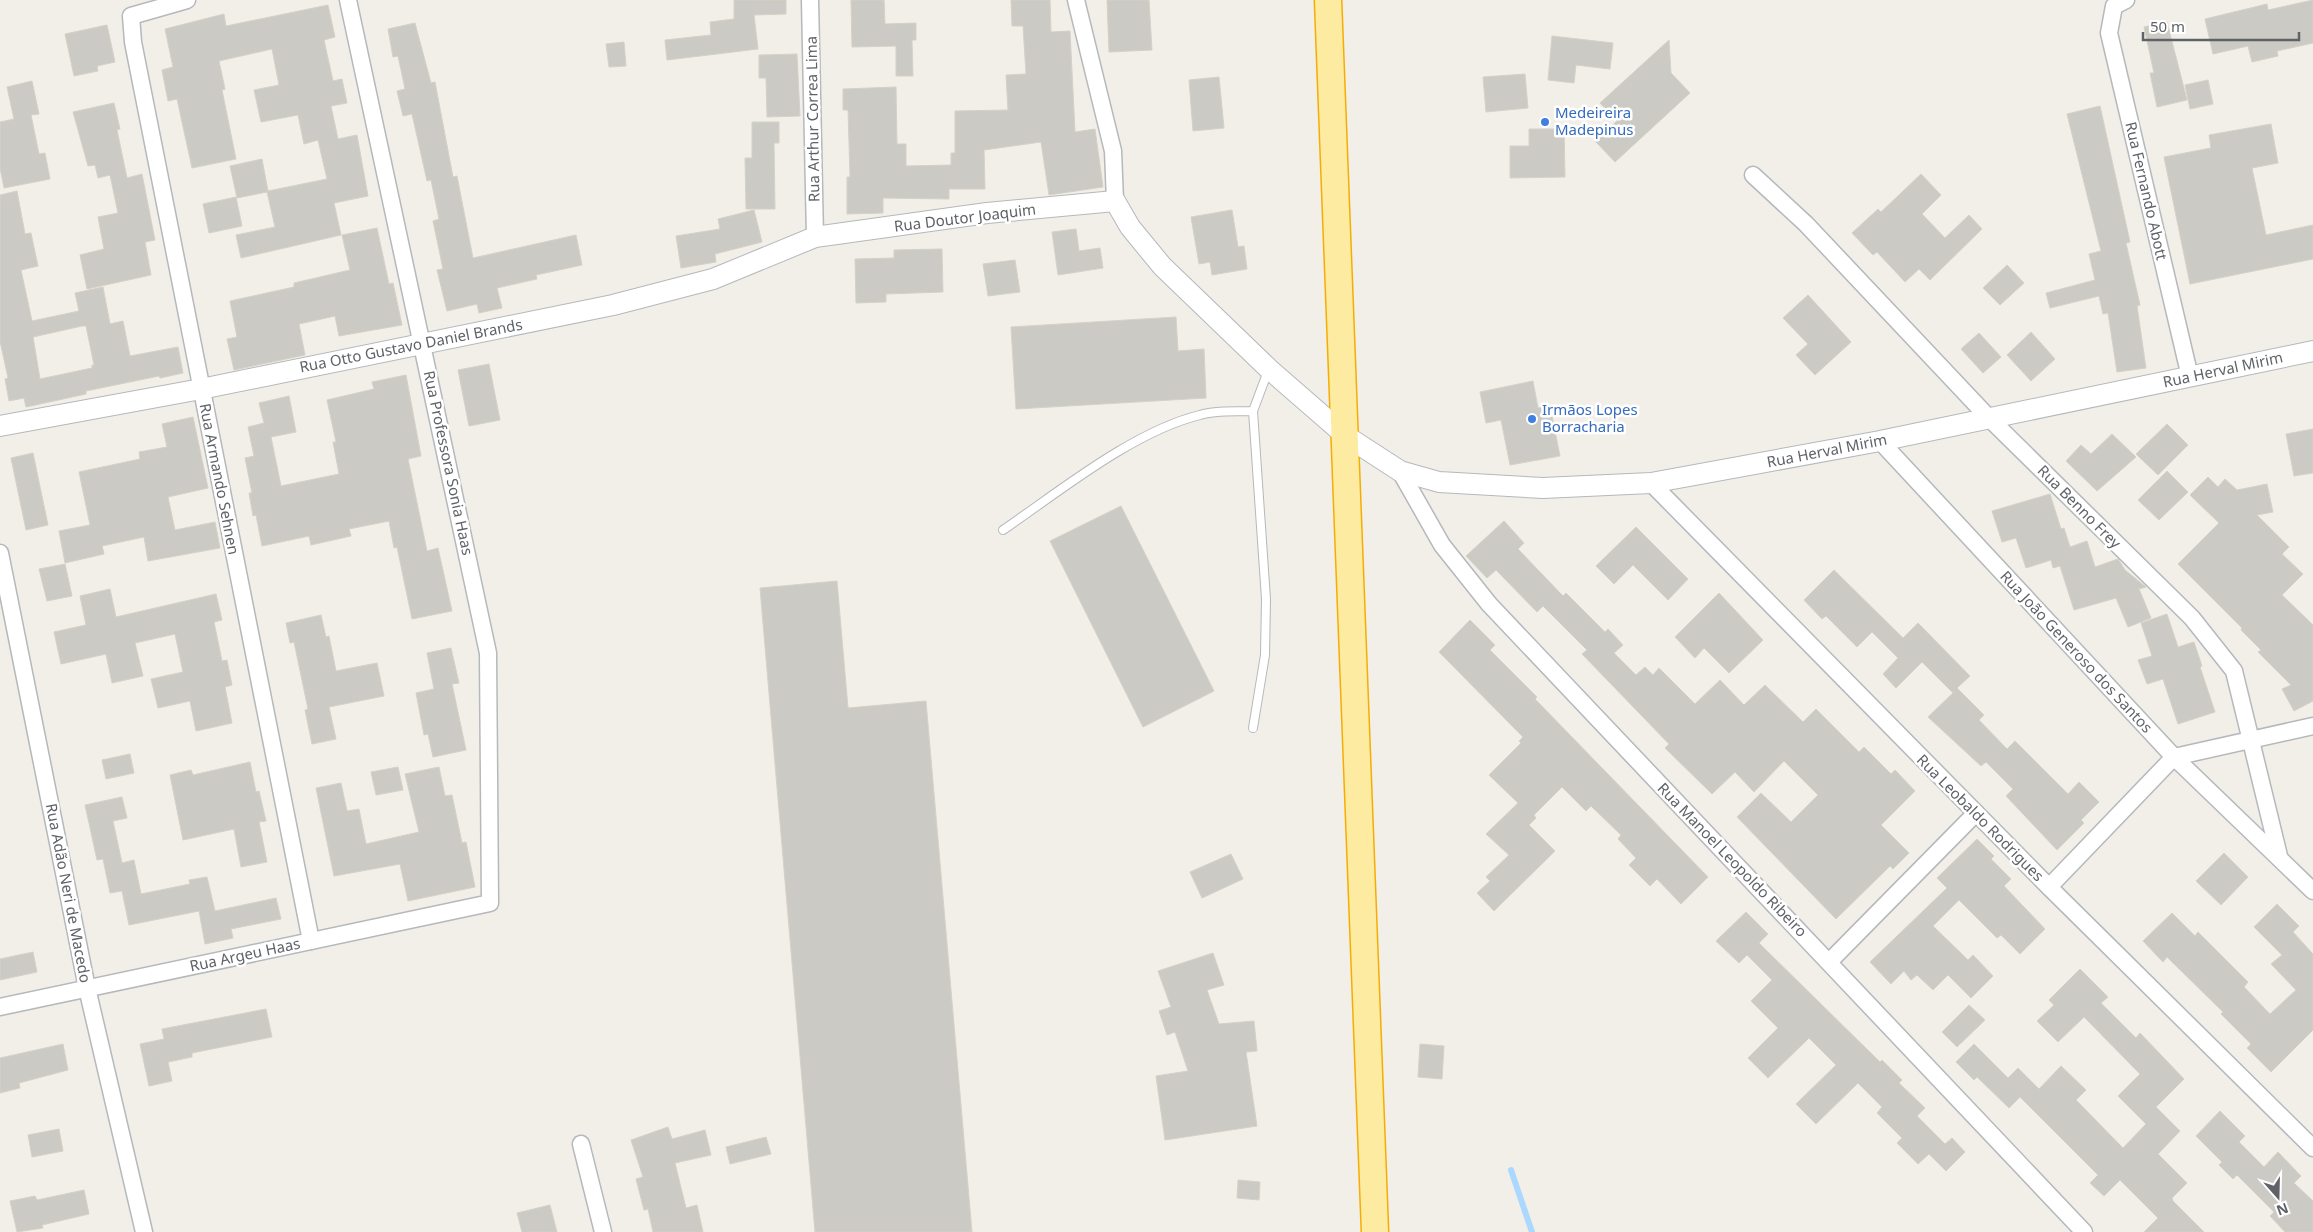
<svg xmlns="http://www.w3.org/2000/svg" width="2313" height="1232" font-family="'Noto Sans',sans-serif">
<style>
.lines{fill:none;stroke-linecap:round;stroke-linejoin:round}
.stream{stroke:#aad8fe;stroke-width:6}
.building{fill:#cccac5;stroke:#d6d1c6;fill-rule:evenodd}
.service-casing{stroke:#b5b8bc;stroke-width:10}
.minor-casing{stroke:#b5b8bc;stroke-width:19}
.tertiary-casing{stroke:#b5b8bc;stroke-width:22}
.trunk-casing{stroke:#f6ad03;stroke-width:29}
.service{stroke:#fff;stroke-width:8}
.minor{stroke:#fff;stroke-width:16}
.tertiary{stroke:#fff;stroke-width:20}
.trunk{stroke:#fdeba2;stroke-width:26}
.shop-dot{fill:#3f7fe0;stroke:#fff;stroke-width:2}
.labels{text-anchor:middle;stroke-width:5;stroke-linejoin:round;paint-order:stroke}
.shop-label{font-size:15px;fill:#366cbe;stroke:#fff;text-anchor:start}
.street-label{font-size:15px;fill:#5f6368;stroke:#fff}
</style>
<rect width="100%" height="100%" fill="#f1efe8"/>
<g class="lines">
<!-- stream -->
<polyline class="stream" points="1511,1170 1532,1232"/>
</g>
<!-- building -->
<g class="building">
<polygon points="734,0 786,0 786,14 754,15 758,49 667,60 665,40 711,35 710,22 734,19"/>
<polygon points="851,0 884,0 885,24 916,23 916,40 912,40 913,76 896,76 896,46 852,47"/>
<polygon points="1011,0 1050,0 1051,32 1070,31 1075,132 1095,129 1103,187 1049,195 1041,142 984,150 985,189 949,189 949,199 883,198 883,213 847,214 847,177 850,177 848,110 843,110 843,89 896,87 897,144 906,144 906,166 951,165 951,153 955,153 955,111 1008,110 1006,75 1026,74 1023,26 1012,26"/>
<polygon points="1107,0 1149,0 1152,50 1109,52"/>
<polygon points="2313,0 2313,43 2277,51 2278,56 2252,62 2248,46 2213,54 2205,19 2267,4 2268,10"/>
<polygon points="328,5 335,37 324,40 333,81 342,79 347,103 331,106 338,139 357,135 368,196 334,203 341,235 241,258 236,235 275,227 267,192 237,198 230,166 262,159 268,191 327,179 318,140 304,144 298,115 261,122 254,90 279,85 272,49 219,61 225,89 222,90 236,159 192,168 177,99 168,101 162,70 173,67 165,29 224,14 226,26"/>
<polygon points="2167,22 2187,100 2157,107 2150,73 2154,73 2144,27"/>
<polygon points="415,23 431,83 435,82 453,177 457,176 473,258 576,235 582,265 536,275 537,279 497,288 502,308 479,313 477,304 447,311 437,270 443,269 433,221 439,219 431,180 427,181 412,114 403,116 397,91 405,89 398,56 393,57 388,29"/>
<polygon points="107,25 115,62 97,66 98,71 74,76 65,34"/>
<polygon points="1552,36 1613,43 1610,69 1576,65 1574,83 1548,80"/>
<polygon points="1669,40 1671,73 1690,93 1615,162 1595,141 1617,121 1600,103"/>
<polygon points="624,42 626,66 609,67 606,44"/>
<polygon points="797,54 800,116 767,117 766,78 759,78 759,55"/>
<polygon points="1525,74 1528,108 1486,112 1483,77"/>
<polygon points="1219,77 1224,128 1193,131 1189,80"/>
<polygon points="2208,80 2213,104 2190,109 2185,85"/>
<polygon points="32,81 39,114 31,115 39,154 45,153 50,179 4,188 0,168 0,122 14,119 7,87"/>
<polygon points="114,103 120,129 117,130 127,178 142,174 155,240 145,242 151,275 87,289 80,255 104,249 98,217 118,213 110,175 98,178 95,165 88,166 73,112"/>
<polygon points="2100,106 2130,242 2126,243 2140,305 2137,306 2146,368 2117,372 2108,313 2103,314 2099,296 2050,308 2046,293 2095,280 2089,254 2101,251 2067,114"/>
<polygon points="752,122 779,122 779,143 774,143 775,209 746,209 745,158 752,158"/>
<polygon points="2271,124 2278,163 2252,168 2266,235 2313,225 2313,259 2190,284 2164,157 2211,148 2209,135"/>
<polygon points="1529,129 1564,129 1565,177 1510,178 1510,146 1529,146"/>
<polygon points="1921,174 1941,195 1922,214 1945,238 1969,215 1982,229 1930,280 1919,269 1905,282 1877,252 1873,255 1852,233 1878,209 1881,212"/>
<path d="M17 191 25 234 31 233 38 266 21 270 32 321 79 311 75 293 103 287 110 324 123 321 130 356 178 347 183 373 160 378 159 376 86 391V394L26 407 24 398 9 401 5 379 8 378 0 341V195ZM82 326H86L94 365H92V368L40 379 33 337Z"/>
<polygon points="236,197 242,226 209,233 203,204"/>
<polygon points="754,210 762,242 715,254 716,262 681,268 676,236 720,229 718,219"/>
<polygon points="1232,210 1238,247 1244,246 1247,269 1212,275 1210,262 1199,264 1191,217"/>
<polygon points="377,228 389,284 393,283 402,325 339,336 335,316 299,324 305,355 234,370 227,339 237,337 230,301 294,287 294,283 350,270 342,235"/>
<polygon points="1076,229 1079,251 1100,248 1103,268 1058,275 1052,232"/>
<polygon points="942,249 943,292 886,294 886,302 856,303 855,259 894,258 894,250"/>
<polygon points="1015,260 1020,292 988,296 983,264"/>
<polygon points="2007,265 2024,283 2000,305 1983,288"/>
<polygon points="1808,295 1851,342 1815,375 1796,355 1808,344 1783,318"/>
<polygon points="1176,317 1178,351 1204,349 1206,398 1016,409 1011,327"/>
<polygon points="2031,332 2055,359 2031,381 2007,355"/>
<polygon points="1979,333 2001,357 1983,373 1961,349"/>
<polygon points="489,364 500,420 469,426 458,370"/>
<polygon points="406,375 421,456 408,459 427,551 438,548 452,611 412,619 397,547 394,548 389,521 349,529 351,536 311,545 309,536 262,546 256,515 253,516 249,493 252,493 245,458 254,456 248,427 264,423 259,403 289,396 296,432 271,437 281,486 339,474 333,442 336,442 327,400 374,389 372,382"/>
<polygon points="1533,381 1538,408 1550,406 1560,456 1510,465 1501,420 1486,423 1480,392"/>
<polygon points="193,417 208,488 168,497 175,530 215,522 220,548 148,561 144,537 102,546 104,554 65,563 59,531 90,525 79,472 140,459 139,452 167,447 162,424"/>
<polygon points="2167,424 2188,445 2158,475 2136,454"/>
<polygon points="2313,429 2313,473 2294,476 2286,434"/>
<polygon points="2112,434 2136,457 2097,491 2066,461 2081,445 2091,454"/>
<polygon points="33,453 48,525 26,530 11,458"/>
<polygon points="2167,471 2188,492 2159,520 2138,500"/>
<polygon points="2208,477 2218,487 2225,479 2237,490 2267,484 2273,512 2257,515 2289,547 2282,554 2303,574 2282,595 2313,625 2313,701 2294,711 2282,689 2291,685 2258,652 2261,650 2241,630 2242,628 2178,564 2219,523 2190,495"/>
<polygon points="2050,494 2061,529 2064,528 2070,547 2087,541 2095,567 2118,559 2125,570 2146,587 2139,589 2151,618 2128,627 2116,598 2074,610 2060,566 2053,568 2051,560 2026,568 2016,538 2002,542 1992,511"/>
<polygon points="1121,506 1214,691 1143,727 1050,541"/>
<polygon points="1504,521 1524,543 1518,549 1563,596 1566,593 1605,632 1608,629 1623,645 1614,653 1636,675 1645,667 1653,675 1659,668 1695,704 1720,680 1744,705 1765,685 1803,722 1816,709 1859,752 1864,747 1891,774 1895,770 1915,791 1881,825 1909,853 1893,869 1890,866 1836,919 1737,817 1761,793 1791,822 1818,795 1784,761 1754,792 1735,772 1712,794 1665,748 1669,744 1582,654 1587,650 1543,606 1537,612 1496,570 1487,578 1466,556"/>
<polygon points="1636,527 1688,579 1668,600 1633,565 1614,584 1596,566"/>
<polygon points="65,564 72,596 47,601 39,569"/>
<polygon points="1834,570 1903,638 1918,623 1970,676 1957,688 1984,715 1979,720 2007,749 2015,741 2068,794 2079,782 2099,802 2081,820 2084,823 2057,850 2006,796 2013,789 1986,762 1981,766 1928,717 1955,691 1953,693 1922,662 1896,688 1883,674 1898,658 1872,632 1857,647 1826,616 1822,619 1804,600"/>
<polygon points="837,581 848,708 926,701 972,1232 815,1232 760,588"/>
<polygon points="110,589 116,617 216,594 222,620 214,622 222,661 227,660 232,685 225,687 232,723 196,731 190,701 158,708 151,679 183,672 175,634 135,643 143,676 112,683 106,654 61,664 54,632 86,625 80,596"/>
<polygon points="1719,593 1763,640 1729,673 1704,648 1695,658 1675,637"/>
<polygon points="2167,614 2178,647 2194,642 2202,666 2200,667 2215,712 2178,724 2163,679 2147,684 2138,660 2152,656 2141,623"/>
<polygon points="321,615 326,637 329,636 336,671 377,663 384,696 329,707 336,739 312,744 305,710 308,709 294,642 290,643 286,623"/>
<polygon points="1470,620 1495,645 1490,650 1537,697 1535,699 1708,877 1681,904 1657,879 1650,886 1629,865 1636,858 1618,839 1621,835 1591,806 1586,811 1562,787 1534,815 1536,818 1529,825 1555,851 1494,911 1477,893 1490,881 1486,877 1509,855 1486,834 1518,803 1489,775 1521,743 1519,741 1523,737 1439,652"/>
<polygon points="451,648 459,683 452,684 466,750 433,757 428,734 424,735 416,693 434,689 427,653"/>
<polygon points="130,754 134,773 106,779 102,760"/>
<polygon points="250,762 256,792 259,791 266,821 259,822 267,862 241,867 234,829 183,840 170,775 191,770 193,775"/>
<polygon points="398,767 403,790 376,795 371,772"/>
<polygon points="439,767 445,796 452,795 462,843 466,842 475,887 408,901 400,864 334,876 316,788 341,783 347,811 359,809 366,844 419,832 405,774"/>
<polygon points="122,797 127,818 113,821 122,863 134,860 141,894 190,884 189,880 207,877 215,911 276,898 281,919 231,929 233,938 205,944 199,911 129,925 122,891 110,893 103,859 97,860 85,805"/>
<polygon points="1977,839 1994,856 1991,859 2011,879 2004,886 2045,929 2020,954 2001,935 1997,938 1959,900 1933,926 1968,960 1973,955 1993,976 1971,998 1948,975 1933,990 1917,975 1911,980 1904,971 1891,984 1870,962 1947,888 1937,878"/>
<polygon points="2224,853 2248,877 2221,905 2196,881"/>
<polygon points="1231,854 1243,879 1202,898 1190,872"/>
<polygon points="2277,904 2299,926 2293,932 2313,954 2313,1030 2271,1072 2247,1048 2251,1044 2221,1014 2223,1012 2167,957 2163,962 2143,941 2172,913 2195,936 2198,932 2248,982 2244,987 2270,1014 2296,990 2271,964 2282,955 2254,927"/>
<polygon points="1746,912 1768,934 1759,943 1880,1062 1882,1060 1902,1080 1899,1083 1925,1108 1917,1116 1945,1144 1952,1138 1965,1152 1946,1171 1929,1154 1918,1164 1897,1143 1902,1138 1877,1113 1882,1107 1858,1083 1816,1124 1796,1104 1836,1065 1809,1038 1768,1078 1748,1058 1778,1028 1751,1001 1772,980 1747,955 1739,963 1716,941"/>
<polygon points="33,952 37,972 0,980 0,959"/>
<polygon points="1213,953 1224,985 1207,990 1219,1024 1254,1021 1257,1051 1246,1052 1257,1126 1165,1140 1156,1076 1188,1071 1175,1032 1167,1035 1159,1011 1171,1007 1158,971"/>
<polygon points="2080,969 2108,997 2101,1003 2136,1038 2140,1033 2184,1079 2156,1107 2180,1131 2158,1154 2187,1183 2172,1198 2173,1201 2204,1232 2144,1232 2158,1218 2120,1180 2104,1196 2090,1183 2098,1175 2020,1097 2009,1108 1977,1077 1974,1080 1956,1062 1974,1044 2008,1078 2018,1068 2039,1089 2061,1066 2086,1090 2076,1100 2123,1148 2146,1124 2118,1096 2140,1074 2084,1017 2058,1042 2037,1021 2054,1005 2049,1000"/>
<polygon points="1969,1005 1985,1020 1957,1047 1942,1032"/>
<polygon points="266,1009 272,1037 192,1053 192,1057 168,1062 172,1081 149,1086 140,1044 164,1039 162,1029"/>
<polygon points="63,1044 68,1070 19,1083 20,1088 0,1093 0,1058"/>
<polygon points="1420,1044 1444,1046 1442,1079 1418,1077"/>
<polygon points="2220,1111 2245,1136 2239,1142 2264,1167 2278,1152 2301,1176 2294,1183 2313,1201 2313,1232 2285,1232 2270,1216 2274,1212 2237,1175 2233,1179 2219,1165 2222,1162 2196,1136"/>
<polygon points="668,1127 672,1139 705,1130 711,1155 675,1163 686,1208 697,1205 703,1232 653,1232 648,1209 644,1210 636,1179 643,1177 631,1140"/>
<polygon points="59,1129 63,1151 32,1157 28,1135"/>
<polygon points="766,1137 771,1154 730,1164 726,1147"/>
<polygon points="1238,1180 1260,1182 1259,1200 1237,1198"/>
<polygon points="84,1190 89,1214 42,1225 43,1228 17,1232 10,1201 35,1196 37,1200"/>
<polygon points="550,1205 557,1232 522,1232 517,1213"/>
</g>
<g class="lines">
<!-- service casing -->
<g class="service-casing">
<g id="service">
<path d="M1003 530C1060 491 1134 431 1200 415 1216 410 1236 412 1253 411L1268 371"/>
<polyline points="1253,728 1265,655 1266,599 1253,411"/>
</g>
</g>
<!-- minor casing -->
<g class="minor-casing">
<g id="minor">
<polyline points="187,0 131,16 133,42 311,941"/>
<polyline points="810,0 815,237"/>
<polyline points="1076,0 1113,151 1115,201"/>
<polyline points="2126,0 2114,6 2109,33 2190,377"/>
<polyline points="1753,175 1806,224 1989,418 2192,618 2234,671 2279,856"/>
<polyline points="1880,441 2174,757 2313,891"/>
<polyline points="1400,471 1442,545 1489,604 2084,1232"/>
<polyline points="1651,483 2049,887 2313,1148"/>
<polyline points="0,553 87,988 144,1232"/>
<polyline points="2049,887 2174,757 2313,726"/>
<polyline points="1829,962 1976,813"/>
<polyline points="0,1007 490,903 488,653 348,0"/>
<polyline points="581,1144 603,1232"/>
</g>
</g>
<!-- tertiary casing -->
<g class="tertiary-casing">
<polyline id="tertiary" points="0,426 201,389 613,305 713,279 815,237 987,213 1115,201 1130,227 1162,266 1269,369 1346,436 1400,471 1439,482 1543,488 1651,483 1880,441 2313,351"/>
</g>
<!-- trunk casing -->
<g class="trunk-casing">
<polyline id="trunk" points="1328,0 1375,1232"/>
</g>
<!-- service -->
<use href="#service" class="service"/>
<!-- minor -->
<use href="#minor" class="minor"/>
<!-- tertiary -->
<use href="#tertiary" class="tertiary"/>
<!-- trunk -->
<use href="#trunk" class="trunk"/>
</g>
<!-- markers -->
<g class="shop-dot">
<circle cx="1545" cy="122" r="5"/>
<circle cx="1532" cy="419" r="5"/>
</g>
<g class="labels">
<!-- shop labels -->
<g class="shop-label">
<text x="1555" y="118">Medeireira<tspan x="1555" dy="17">Madepinus</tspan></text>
<text x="1542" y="415">Irmãos Lopes<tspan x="1542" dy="17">Borracharia</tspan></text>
</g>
<!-- street labels -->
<g class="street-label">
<text transform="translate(813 119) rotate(-91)" y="5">Rua Arthur Correa Lima</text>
<text transform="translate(2146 191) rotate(77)" y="5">Rua Fernando Abott</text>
<text transform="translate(965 218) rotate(-7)" y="5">Rua Doutor Joaquim</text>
<text transform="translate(411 346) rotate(-11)" y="5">Rua Otto Gustavo Daniel Brands</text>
<text transform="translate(2223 370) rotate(-12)" y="5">Rua Herval Mirim</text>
<text transform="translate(1827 451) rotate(-11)" y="5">Rua Herval Mirim</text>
<text transform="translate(448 463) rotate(78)" y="5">Rua Professora Sonia Haas</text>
<text transform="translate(219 479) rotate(79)" y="5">Rua Armando Sehnen</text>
<text transform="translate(2079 507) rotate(45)" y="5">Rua Benno Frey</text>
<text transform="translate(2076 652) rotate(47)" y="5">Rua João Generoso dos Santos</text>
<text transform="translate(1980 818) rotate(45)" y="5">Rua Leobaldo Rodrigues</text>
<text transform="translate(1732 860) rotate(46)" y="5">Rua Manoel Leopoldo Ribeiro</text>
<text transform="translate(68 893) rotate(79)" y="5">Rua Adão Neri de Macedo</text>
<text transform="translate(245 955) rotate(-12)" y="5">Rua Argeu Haas</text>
</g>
</g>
<!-- north arrow -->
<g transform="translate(2278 1197) rotate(160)" stroke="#ffffff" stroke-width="4" paint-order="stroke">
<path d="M0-4L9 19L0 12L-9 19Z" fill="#5f6368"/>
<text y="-8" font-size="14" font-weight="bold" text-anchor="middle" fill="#5f6368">N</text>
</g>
<!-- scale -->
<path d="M2143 32v8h156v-8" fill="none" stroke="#5f6368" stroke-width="2.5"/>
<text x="2150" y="32" font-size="15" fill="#5f6368" stroke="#ffffff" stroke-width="4" paint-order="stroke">50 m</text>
</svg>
